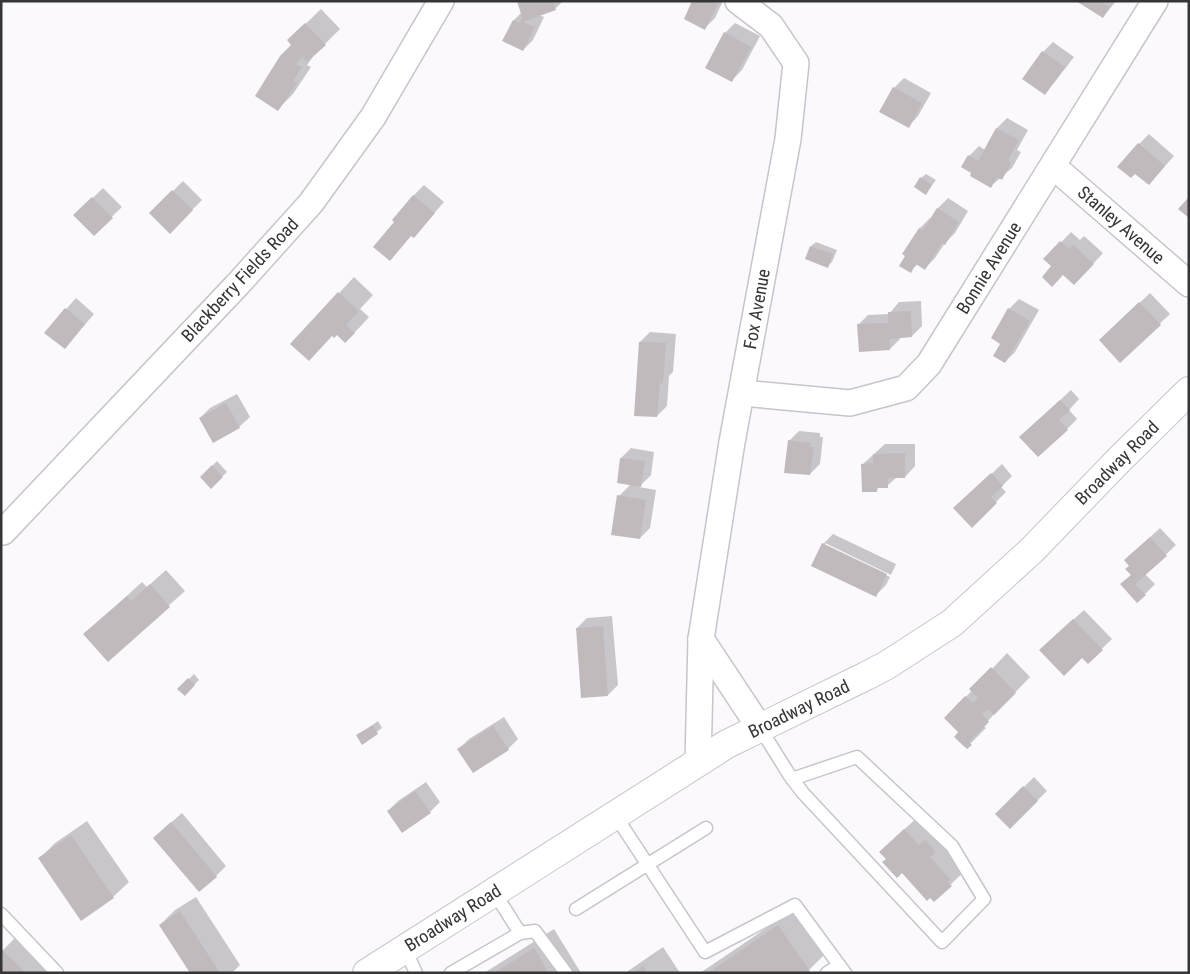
<svg xmlns="http://www.w3.org/2000/svg" width="1190" height="974" font-family="'Roboto Condensed',sans-serif">
<style>
.shadow{fill:#0003}
.building{fill:#c0babd}
.lines{fill:none;stroke-linecap:round;stroke-linejoin:round}
.service-casing{stroke:#c7c5ca;stroke-width:15}
.minor-casing{stroke:#c7c5ca;stroke-width:28}
.secondary-casing{stroke:#c7c5ca;stroke-width:30}
.service{stroke:#fff;stroke-width:12}
.minor{stroke:#fff;stroke-width:25}
.secondary{stroke:#fff;stroke-width:28}
.labels{text-anchor:middle;stroke-width:4;stroke-linejoin:round;paint-order:stroke}
.street-label{font-size:18px;fill:#353436;stroke:#fff}
</style>
<rect width="100%" height="100%" fill="#fbf8fe"/>
<!-- shadow -->
<g class="shadow">
<polygon points="518,1 563,1 555,9 539,15 544,17 533,40 523,50 504,40 514,20 522,12"/>
<polygon points="694,1 723,1 715,18 705,28"/>
<polygon points="1078,1 1116,1 1103,17"/>
<polygon points="321,9 340,29 315,54 307,65 311,67 293,94 278,109 293,45 289,40"/>
<polygon points="735,23 760,36 742,70 732,80 725,33"/>
<polygon points="1053,42 1074,57 1054,83 1044,93 1043,52"/>
<polygon points="904,78 931,93 918,116 908,127 894,88"/>
<polygon points="1007,118 1028,130 1017,150 1021,152 1012,168 991,186 969,156 979,146 985,150 997,128"/>
<polygon points="1149,134 1174,156 1149,184 1135,172 1139,144"/>
<polygon points="926,174 936,180 926,193 921,178"/>
<polygon points="183,181 202,200 170,232 151,213"/>
<polygon points="424,185 444,202 423,226 396,222 414,195"/>
<polygon points="103,188 122,207 94,234 75,215"/>
<polygon points="948,198 968,211 955,233 945,243 935,258 925,268 918,264 910,271 920,228 930,218 931,219 938,208"/>
<polygon points="1071,232 1080,240 1084,236 1103,253 1084,274 1063,274 1045,259"/>
<polygon points="816,242 837,250 832,262 827,267 811,246"/>
<polygon points="354,277 373,295 360,309 369,317 360,327 345,342 337,334 292,344"/>
<polygon points="1150,293 1170,314 1120,361 1111,330"/>
<polygon points="76,298 94,314 65,348 46,332"/>
<polygon points="1019,299 1039,310 1015,352 1005,362 1002,343 1009,309"/>
<polygon points="921,301 922,326 912,336 900,337 900,339 890,349 858,325 868,315 889,314 899,302"/>
<polygon points="650,332 676,334 673,372 669,376 667,406 657,416 640,342"/>
<polygon points="1071,390 1079,399 1069,410 1077,419 1067,429 1031,427"/>
<polygon points="237,394 250,417 239,427 200,418 210,408"/>
<polygon points="799,431 820,433 820,437 823,437 820,464 810,474 789,441"/>
<polygon points="885,444 915,444 915,466 905,477 897,477 887,486 880,486 876,491 863,464"/>
<polygon points="631,448 654,452 651,475 639,487 656,490 650,528 640,538 619,496 631,484 621,458"/>
<polygon points="217,461 227,472 211,487 201,477"/>
<polygon points="1002,464 1012,476 1001,487 1006,492 972,526 965,499"/>
<polygon points="1160,528 1176,545 1145,574 1155,584 1145,594 1122,584 1132,574 1130,566 1135,551"/>
<polygon points="833,534 896,564 891,575 825,543 825,546 890,577 886,585 876,595 823,544"/>
<polygon points="166,570 185,591 108,660 85,634 142,582 147,587"/>
<polygon points="1084,610 1112,639 1088,662 1082,657 1051,640"/>
<polygon points="612,616 618,685 608,695 577,628 587,618"/>
<polygon points="1007,653 1030,677 983,726 986,728 967,747 960,732 946,718"/>
<polygon points="194,674 199,680 185,694 179,689"/>
<polygon points="504,717 518,739 508,749 459,749 469,739"/>
<polygon points="378,721 382,728 362,743 357,736"/>
<polygon points="1034,777 1047,791 1010,827 997,814"/>
<polygon points="426,782 440,802 430,812 388,811 398,801"/>
<polygon points="182,813 226,866 216,876 165,828"/>
<polygon points="920,815 935,831 941,826 950,836 966,870 934,900 887,859 896,837"/>
<polygon points="87,821 129,882 113,897 81,919 40,858 55,843"/>
<polygon points="196,897 240,965 232,973 191,973 160,925 175,910"/>
<polygon points="799,906 829,950 809,970 805,973 700,973"/>
<polygon points="554,929 581,973 484,973"/>
<polygon points="18,935 55,973 1,973 1,952"/>
<polygon points="663,947 680,973 626,973 628,971"/>
</g>
<!-- building -->
<g class="building">
<polygon points="517,1 553,1 556,10 523,22 535,27 523,51 502,41 513,20 519,23 522,17"/>
<polygon points="692,1 711,1 718,4 705,30 684,19"/>
<polygon points="1076,1 1104,1 1103,3 1110,7 1103,18"/>
<polygon points="305,23 326,45 307,62 302,57 296,64 302,67 293,81 297,83 278,111 255,96 280,56 291,45 287,40"/>
<polygon points="724,32 751,47 732,82 705,68"/>
<polygon points="1042,51 1065,67 1045,95 1022,79"/>
<polygon points="893,87 922,103 909,128 879,112"/>
<polygon points="996,128 1019,140 1008,160 1011,163 1002,180 997,177 991,188 970,176 971,173 961,167 968,155 978,161"/>
<polygon points="1138,143 1165,166 1149,185 1135,174 1131,178 1117,167"/>
<polygon points="920,177 932,185 926,195 914,187"/>
<polygon points="172,190 193,210 170,234 149,213"/>
<polygon points="413,195 435,213 414,238 411,236 390,261 373,247 394,222 392,220"/>
<polygon points="92,197 113,218 94,236 73,215"/>
<polygon points="1189,197 1189,218 1178,209"/>
<polygon points="937,208 959,222 945,245 942,243 925,270 916,264 911,273 899,266 905,256 902,254 919,228 923,230"/>
<polygon points="1060,241 1069,249 1073,245 1094,264 1074,285 1063,275 1052,287 1042,277 1051,266 1043,259"/>
<polygon points="810,246 833,254 828,268 805,259"/>
<polygon points="338,292 359,311 346,325 355,333 345,343 337,335 334,338 332,336 309,361 290,344"/>
<polygon points="1139,302 1161,325 1120,363 1099,340"/>
<polygon points="65,308 85,324 65,349 44,333"/>
<polygon points="1008,308 1030,321 1005,363 993,356 1000,344 991,338"/>
<polygon points="911,311 912,337 889,339 890,350 859,352 857,324 888,323 888,312"/>
<polygon points="639,342 666,343 663,384 660,383 657,417 634,416"/>
<polygon points="1060,400 1070,410 1059,420 1068,430 1038,457 1019,437"/>
<polygon points="226,403 240,428 213,443 199,418"/>
<polygon points="788,440 811,443 810,447 814,447 810,475 784,473"/>
<polygon points="905,453 905,478 888,478 888,488 877,488 877,492 862,492 861,464 873,463 873,454"/>
<polygon points="620,458 645,461 641,487 617,483"/>
<polygon points="212,465 223,477 211,489 200,477"/>
<polygon points="991,473 1003,486 991,497 997,503 972,528 953,508"/>
<polygon points="617,495 646,500 640,539 611,535"/>
<polygon points="1150,537 1167,556 1135,584 1146,595 1137,603 1120,584 1131,575 1125,569 1129,566 1124,560"/>
<polygon points="822,543 887,574 876,597 811,566"/>
<polygon points="150,584 170,607 108,662 83,634 127,596 131,601"/>
<polygon points="1073,619 1103,650 1088,664 1082,658 1064,676 1039,650"/>
<polygon points="603,626 608,696 581,698 576,628"/>
<polygon points="991,667 1016,693 994,715 988,709 982,714 989,722 969,742 972,745 967,749 954,737 958,732 944,718 965,696 973,703 978,698 969,689"/>
<polygon points="188,678 195,685 185,696 177,689"/>
<polygon points="373,725 378,734 362,745 356,735"/>
<polygon points="493,726 509,750 473,773 457,749"/>
<polygon points="1023,786 1038,801 1010,829 995,814"/>
<polygon points="415,791 431,813 402,833 387,811"/>
<polygon points="171,822 217,877 199,892 153,838"/>
<polygon points="904,829 919,845 925,840 936,852 930,857 950,879 948,882 952,886 934,902 930,898 927,901 902,873 897,878 882,862 886,859 879,852"/>
<polygon points="71,835 114,898 81,921 38,858"/>
<polygon points="180,911 220,973 190,973 159,925"/>
<polygon points="778,925 810,971 808,973 708,973"/>
<polygon points="534,948 549,973 494,973"/>
<polygon points="1,949 26,973 1,973"/>
<polygon points="643,966 647,973 633,973"/>
</g>
<g class="lines">
<!-- service casing -->
<g class="service-casing">
<g id="service">
<polyline points="760,728 790,776 803,793 942,942 984,899 952,846 857,757 792,779"/>
<polyline points="615,815 705,952 795,905 845,973"/>
<polyline points="576,909 706,828"/>
<polyline points="1,914 57,973"/>
<polyline points="520,933 535,931 566,973"/>
<polyline points="405,949 416,973"/>
<polyline points="451,973 520,933 494,892"/>
<polyline points="827,973 839,965"/>
</g>
</g>
<!-- minor casing -->
<g class="minor-casing">
<g id="minor">
<polyline points="1053,166 1189,284"/>
<polyline points="742,393 850,403 906,388 929,364 1155,1"/>
<polyline points="3,532 238,284 311,203 373,117 441,1"/>
<polyline points="701,639 760,728"/>
<polyline points="698,762 701,639 732,442 788,139 796,63 771,26 738,1"/>
</g>
</g>
<!-- secondary casing -->
<g class="secondary-casing">
<polyline id="secondary" points="367,973 727,744 866,676 887,665 952,623 1032,550 1119,460 1189,391"/>
</g>
<!-- service -->
<use href="#service" class="service"/>
<!-- minor -->
<use href="#minor" class="minor"/>
<!-- secondary -->
<use href="#secondary" class="secondary"/>
</g>
<g class="labels">
<!-- street labels -->
<g class="street-label">
<text transform="translate(1121 225) rotate(41)" y="6">Stanley Avenue</text>
<text transform="translate(989 268) rotate(-58)" y="6">Bonnie Avenue</text>
<text transform="translate(240 280) rotate(-47)" y="6">Blackberry Fields Road</text>
<text transform="translate(757 309) rotate(-80)" y="6">Fox Avenue</text>
<text transform="translate(1117 463) rotate(-45)" y="6">Broadway Road</text>
<text transform="translate(799 709) rotate(-26)" y="6">Broadway Road</text>
<text transform="translate(453 918) rotate(-32)" y="6">Broadway Road</text>
</g>
</g>
<!-- border -->
<rect width="1190" height="974" fill="none" stroke="#353436" stroke-width="5"/>
</svg>
